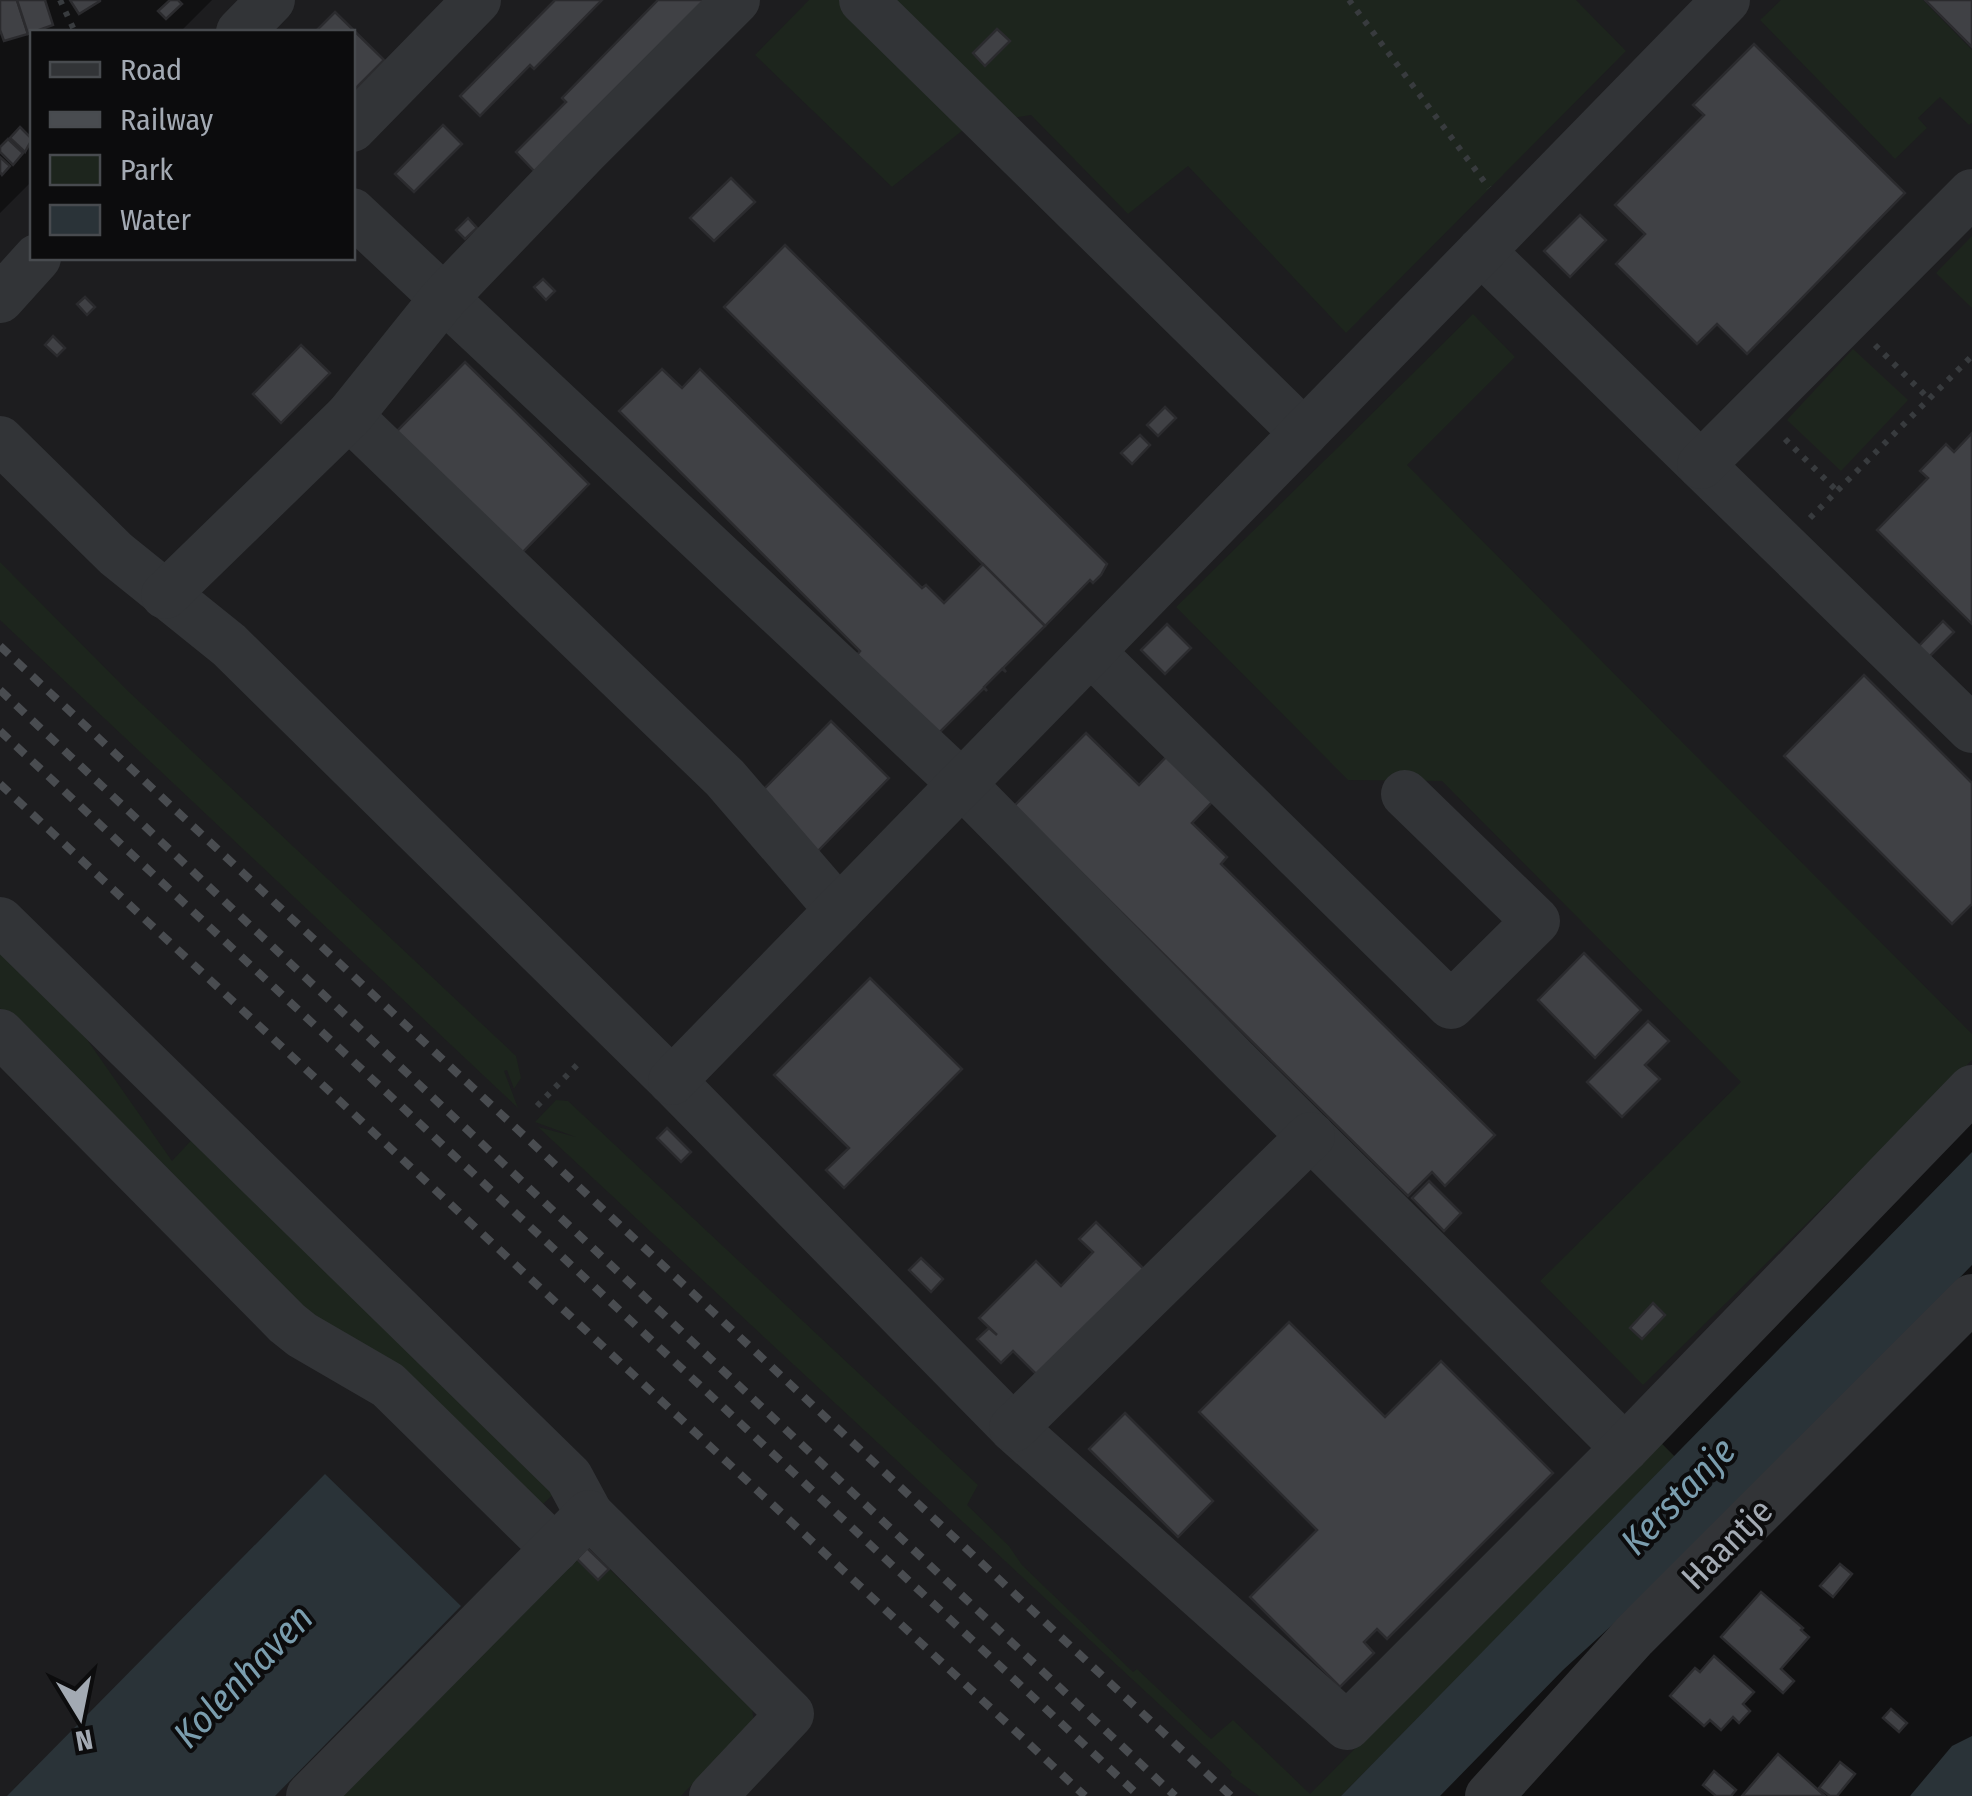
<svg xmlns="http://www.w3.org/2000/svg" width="1972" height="1796" font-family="'Fira Sans Condensed',sans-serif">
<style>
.built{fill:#1d1d1f}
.green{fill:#1d251d}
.water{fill:#2a3338}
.building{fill:#404145;stroke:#2b2b2e;stroke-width:2.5}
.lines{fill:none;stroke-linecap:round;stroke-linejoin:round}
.path{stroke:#383b3e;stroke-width:6;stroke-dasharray:5 8;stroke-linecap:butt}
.minor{stroke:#323437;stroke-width:48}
.rail{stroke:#494c50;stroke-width:8;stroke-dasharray:12 10;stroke-linecap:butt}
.labels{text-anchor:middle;stroke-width:8;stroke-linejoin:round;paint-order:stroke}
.street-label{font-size:35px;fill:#a3aab3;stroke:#0c0c0d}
.water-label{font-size:38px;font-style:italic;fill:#7a9dae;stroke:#0c0c0d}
</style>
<rect width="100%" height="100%" fill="#111112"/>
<!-- built -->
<polygon class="built" points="212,0 1972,0 1972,1121 1660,1442 1675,1457 1341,1796 0,1796 0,213 32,181 32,258 352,258 352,32 180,32"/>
<!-- green -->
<g class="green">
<polygon points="809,0 1576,0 1626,51 1346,333 1188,166 1128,214 1031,115 968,126 892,187 755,55"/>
<polygon points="1781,0 1923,0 1972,50 1972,123 1969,125 1940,97 1918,118 1927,128 1895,159 1760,20"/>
<polygon points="1972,236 1972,308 1936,273"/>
<polygon points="1473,314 1515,357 1407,465 1972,1034 1972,1060 1643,1385 1540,1281 1741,1082 1442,781 1348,780 1176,607"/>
<polygon points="1853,349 1908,400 1841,471 1787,420"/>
<polygon points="0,562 128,691 516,1056 521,1078 514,1089 507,1070 504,1071 518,1108 0,620"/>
<polygon points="0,948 81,1031 172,1161 199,1132 561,1487 543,1504 303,1314 0,1008"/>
<polygon points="556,1100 568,1101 978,1485 967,1505 1009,1546 1022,1565 1133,1672 1137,1669 1211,1739 1233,1720 1310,1794 1659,1441 1675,1457 1341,1796 1259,1796 1230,1775 1232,1772 538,1127 576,1137 535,1122"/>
<polygon points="587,1547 752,1709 754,1721 681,1796 337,1796"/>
</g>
<!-- water -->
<g class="water">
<polygon points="1972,1152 1972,1265 1704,1541 1563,1670 1440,1796 1341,1796"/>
<polygon points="325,1474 461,1606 275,1796 7,1796"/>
<polygon points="1972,1736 1972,1796 1910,1796 1952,1746"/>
</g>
<!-- building -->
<g class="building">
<polygon points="0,0 17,0 28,34 4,41 0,30"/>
<polygon points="17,0 45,0 53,25 28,34"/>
<polygon points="70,0 100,0 100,1 79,14"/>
<polygon points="170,0 178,0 182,4 166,19 158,11"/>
<polygon points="555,0 602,0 534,69 530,65 480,116 460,96"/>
<polygon points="658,0 706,0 536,173 516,152 566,102 562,98"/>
<polygon points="1925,0 1972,0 1972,47"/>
<polygon points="335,12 384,60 352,92 352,32 315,32"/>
<polygon points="997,29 1010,41 985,66 973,53"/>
<polygon points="1754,44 1905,193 1747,354 1717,324 1697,344 1616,264 1645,234 1615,205 1704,115 1693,105"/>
<polygon points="443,125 462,144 414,192 395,174"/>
<polygon points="20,127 32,139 25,152 10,138"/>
<polygon points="8,139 23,153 13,165 0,152 0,147"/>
<polygon points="0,157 10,166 2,175 0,172"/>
<polygon points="731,178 755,202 714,241 690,218"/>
<polygon points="1580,215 1606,240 1570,277 1544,251"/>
<polygon points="468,218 477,228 465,239 456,230"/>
<polygon points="785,245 1107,564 1101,575 1093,583 1090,580 1045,626 724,307"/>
<polygon points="543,279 555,291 546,300 534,287"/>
<polygon points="85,297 95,307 87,315 77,304"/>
<polygon points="53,336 65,348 57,356 45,345"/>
<polygon points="301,345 330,373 281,423 253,394"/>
<polygon points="465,362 589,484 517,558 392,436"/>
<polygon points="662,369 682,388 700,369 922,588 926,585 944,603 983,564 1045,626 1003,668 1006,672 1002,669 984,687 987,691 984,688 938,734 857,655 860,651 619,411"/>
<polygon points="1165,407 1176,418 1158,436 1147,425"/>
<polygon points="1972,433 1972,624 1877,530 1928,478 1920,471 1946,444 1954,452"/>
<polygon points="1140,435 1150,445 1132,464 1121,453"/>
<polygon points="1943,621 1954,632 1928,658 1917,648"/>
<polygon points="1167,624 1191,648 1165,674 1141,650"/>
<polygon points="1864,675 1972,783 1972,904 1952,924 1784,756"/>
<polygon points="831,721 889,778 817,852 759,794"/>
<polygon points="1086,733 1139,785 1170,753 1216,798 1192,823 1227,857 1221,864 1495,1135 1445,1186 1432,1172 1408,1196 1014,806"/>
<polygon points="1584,953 1641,1010 1595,1058 1538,1000"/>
<polygon points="870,978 962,1069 844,1188 826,1170 849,1148 774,1075"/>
<polygon points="1648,1021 1669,1041 1645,1065 1660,1079 1622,1117 1587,1082"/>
<polygon points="667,1128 691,1152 681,1162 657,1138"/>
<polygon points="1429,1181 1461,1213 1444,1231 1412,1198"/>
<polygon points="1096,1222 1146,1271 1040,1378 1013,1351 1001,1363 977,1339 989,1328 997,1335 979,1318 1036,1261 1061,1286 1093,1252 1079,1239"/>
<polygon points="921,1258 943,1279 931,1292 909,1270"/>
<polygon points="1653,1303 1665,1315 1642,1339 1630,1328"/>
<polygon points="1289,1322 1385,1417 1441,1361 1553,1473 1387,1639 1377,1629 1364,1642 1374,1653 1340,1687 1250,1597 1317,1530 1199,1412"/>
<polygon points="1125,1413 1213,1501 1178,1537 1089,1449"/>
<polygon points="587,1548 609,1569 598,1580 577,1559"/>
<polygon points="1840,1564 1852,1574 1833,1597 1820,1586"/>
<polygon points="1761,1592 1803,1628 1801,1630 1809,1637 1781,1669 1794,1681 1783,1693 1721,1637"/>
<polygon points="1714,1656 1754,1692 1743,1704 1750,1711 1739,1723 1733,1717 1721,1730 1710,1720 1704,1726 1670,1696 1695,1668 1700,1672"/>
<polygon points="1891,1709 1907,1723 1899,1732 1883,1718"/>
<polygon points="1778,1754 1825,1796 1742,1796"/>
<polygon points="1840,1762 1855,1774 1837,1796 1830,1796 1819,1788"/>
<polygon points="1714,1771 1736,1790 1731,1796 1716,1796 1703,1785"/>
</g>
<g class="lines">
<!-- path -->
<g class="path">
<polyline points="60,0 75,32"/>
<polyline points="1349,0 1489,188"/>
<polyline points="1875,345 1929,399"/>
<polyline points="1785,439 1837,491"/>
<polyline points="1810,518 1972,356"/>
<polyline points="537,1106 577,1065"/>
</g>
<!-- minor -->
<g class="minor">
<polyline points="863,0 1304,433"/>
<polyline points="240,32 271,0"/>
<polyline points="352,128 477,0"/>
<polyline points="352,212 962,784 1236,1062 1625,1448"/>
<polyline points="1481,251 1972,729"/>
<polyline points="0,299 37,258"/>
<polyline points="349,416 725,778 839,910"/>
<polyline points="0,440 116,554 229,645 672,1081 1013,1428 1347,1726 1625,1448 1972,1089"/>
<polyline points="1701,465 1972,193"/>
<polyline points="165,595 349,416 443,299 584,152 736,0"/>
<polyline points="1091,652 1451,1005 1536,921 1405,794"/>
<polyline points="0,921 569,1477 589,1514"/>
<polyline points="0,1033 287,1323 302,1335 388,1385 555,1549"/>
<polyline points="672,1081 1726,0"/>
<polyline points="1013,1428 1311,1136"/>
<polyline points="310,1796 589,1514 790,1714 713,1796"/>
<polyline points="1489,1796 1634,1636 1972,1298"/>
</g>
<!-- rail -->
<g class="rail">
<polyline points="0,646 1231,1796"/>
<polyline points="0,690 1175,1796"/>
<polyline points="0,731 1139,1796"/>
<polyline points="0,784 1085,1796"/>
</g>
</g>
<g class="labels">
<!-- street labels -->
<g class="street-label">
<text transform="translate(1727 1544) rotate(-45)" y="12">Haantje</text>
</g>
<!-- water labels -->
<g class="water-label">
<text transform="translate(1678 1496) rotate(-46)" y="13">Kerstanje</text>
<text transform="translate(243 1676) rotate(-46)" y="13">Kolenhaven</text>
</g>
</g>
<!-- legend -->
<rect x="30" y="30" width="325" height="230" fill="#0c0c0d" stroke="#484b4f" stroke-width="2.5"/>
<rect x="50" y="62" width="50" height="15" fill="#323437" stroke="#484b4f" stroke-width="2.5"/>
<text x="120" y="80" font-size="30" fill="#a3aab3">Road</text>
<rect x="50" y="112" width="50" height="15" fill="#494c50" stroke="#484b4f" stroke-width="2.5"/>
<text x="120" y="130" font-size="30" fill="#a3aab3">Railway</text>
<rect x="50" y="155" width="50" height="30" fill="#1d251d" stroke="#484b4f" stroke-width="2.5"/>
<text x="120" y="180" font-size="30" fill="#a3aab3">Park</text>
<rect x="50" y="205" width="50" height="30" fill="#2a3338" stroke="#484b4f" stroke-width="2.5"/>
<text x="120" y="230" font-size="30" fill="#a3aab3">Water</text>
<!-- north arrow -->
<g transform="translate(80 1716) rotate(170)" stroke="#0c0c0d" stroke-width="8" paint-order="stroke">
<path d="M0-8L18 38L0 25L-18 38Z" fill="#a3aab3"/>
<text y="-15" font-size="28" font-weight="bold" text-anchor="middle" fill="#a3aab3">N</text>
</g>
</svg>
